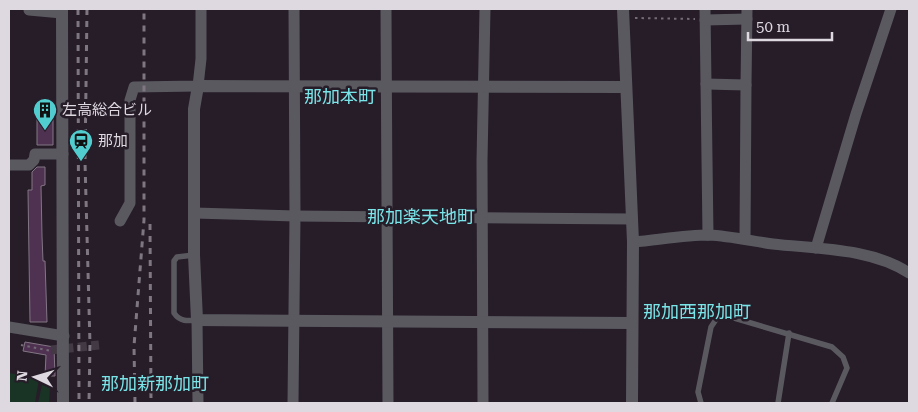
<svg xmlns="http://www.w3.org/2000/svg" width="918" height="412" font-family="'Roboto Serif','Noto Sans JP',serif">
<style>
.green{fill:#193325}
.building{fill:#4f3251;stroke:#837684}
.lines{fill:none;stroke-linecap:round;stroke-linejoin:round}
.pedestrian-tunnel{stroke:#423944;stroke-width:9;stroke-dasharray:9 4.5;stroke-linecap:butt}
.path{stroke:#736b76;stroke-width:2;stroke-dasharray:2.5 4;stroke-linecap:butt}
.service{stroke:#5a5960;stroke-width:5.5}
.minor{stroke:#5a5960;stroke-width:11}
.tertiary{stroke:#5a5960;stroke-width:12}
.rail{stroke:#7e7680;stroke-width:3;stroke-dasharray:6 6;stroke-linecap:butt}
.labels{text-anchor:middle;stroke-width:5;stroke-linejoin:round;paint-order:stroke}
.poi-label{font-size:15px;fill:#ded8e0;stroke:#261d29;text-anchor:start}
.quarter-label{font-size:18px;fill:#79e5e8;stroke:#261d29}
</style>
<rect width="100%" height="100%" fill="#261d29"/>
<!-- green -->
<g class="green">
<polygon points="9,373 39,379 35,403 9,403"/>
<polygon points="42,385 50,388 49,403 38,403"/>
</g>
<!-- building -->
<g class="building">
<polygon points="53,117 53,145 37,145 37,118"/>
<polygon points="37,167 45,167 45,185 41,186 42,236 43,261 45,261 47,322 30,322 28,190 32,190 32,172"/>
<polygon points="25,342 54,347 55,376 45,376 46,355 23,351"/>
</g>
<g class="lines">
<!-- pedestrian-tunnel -->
<polyline class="pedestrian-tunnel" points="51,350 99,345"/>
<!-- path -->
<g class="path">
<polyline points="635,18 695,19"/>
<polyline points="21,345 51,351"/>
</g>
<!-- service -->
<g class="service">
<path d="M194 255 177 257 174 261V313C180 322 188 321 197 320"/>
<polyline points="701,403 698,392 711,327 717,318 724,315 832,347 843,357 847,368 832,403"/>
<polyline points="778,403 789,333"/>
</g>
<!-- minor -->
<g class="minor">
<polyline points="29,9 29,10 62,13"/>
<polyline points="386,9 388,403"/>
<polyline points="705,9 708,235"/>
<polyline points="705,20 747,19"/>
<polyline points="706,84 746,85 747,9"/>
<polyline points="9,165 29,165 34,160 35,154 63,154"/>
<polyline points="194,213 295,216 632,219"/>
<polyline points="120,221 130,203 130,100 134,87 198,86 201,59 201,9"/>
<polyline points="745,239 746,85"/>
<path d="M633 242C658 240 684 235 709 235 730 236 751 241 773 244 816 249 872 248 909 273"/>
<polyline points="816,248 856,114 891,9"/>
<polyline points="197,320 198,403"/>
<polyline points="9,327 64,336"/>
<polyline points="293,403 295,216 294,9"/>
<polyline points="483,403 482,161 485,9"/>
</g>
<!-- tertiary -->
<g class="tertiary">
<polyline points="62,9 63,403"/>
<polyline points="623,9 633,242 632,403"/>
<polyline points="626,87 198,86 194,109 194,255 197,320 632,323"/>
</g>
<!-- rail -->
<g class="rail">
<polyline points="78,9 79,403"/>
<polyline points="87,9 85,162 90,344 89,403"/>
<polyline points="150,224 151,403"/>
<polyline points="135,403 134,346 144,220 144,9"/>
</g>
</g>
<!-- icons -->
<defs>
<g id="building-pin" transform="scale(1.25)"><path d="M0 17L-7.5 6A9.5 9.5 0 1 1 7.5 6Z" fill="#52cdcf" stroke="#261d29"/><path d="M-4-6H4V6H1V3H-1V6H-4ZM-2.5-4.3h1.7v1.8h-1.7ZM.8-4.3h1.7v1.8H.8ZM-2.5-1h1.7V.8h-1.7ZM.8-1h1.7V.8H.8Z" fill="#111"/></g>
<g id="station-pin" transform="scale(1.25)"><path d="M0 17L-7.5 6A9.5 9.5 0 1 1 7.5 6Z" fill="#52cdcf" stroke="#261d29"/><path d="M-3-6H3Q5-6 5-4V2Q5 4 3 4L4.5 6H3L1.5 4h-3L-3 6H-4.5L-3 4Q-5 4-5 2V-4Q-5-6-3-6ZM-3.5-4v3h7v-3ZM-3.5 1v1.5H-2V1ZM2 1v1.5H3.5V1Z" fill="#111"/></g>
</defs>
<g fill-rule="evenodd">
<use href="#building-pin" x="45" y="110"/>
<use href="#station-pin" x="81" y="141"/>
</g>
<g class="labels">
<!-- poi labels -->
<g class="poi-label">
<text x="62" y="115">左高総合ビル</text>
<text x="98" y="146">那加</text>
</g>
<!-- quarter labels -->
<g class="quarter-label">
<text x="340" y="103">那加本町</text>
<text x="421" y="223">那加楽天地町</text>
<text x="697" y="318">那加西那加町</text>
<text x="155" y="390">那加新那加町</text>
</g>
</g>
<!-- border -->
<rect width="918" height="412" fill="none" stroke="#ded8e0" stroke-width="20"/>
<!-- north arrow -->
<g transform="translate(35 377) rotate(275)" stroke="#261d29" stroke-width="4" paint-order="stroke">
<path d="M0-4L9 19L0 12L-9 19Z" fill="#ded8e0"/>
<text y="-8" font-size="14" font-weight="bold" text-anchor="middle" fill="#ded8e0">N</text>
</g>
<!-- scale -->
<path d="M748 32v8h84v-8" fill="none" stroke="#ded8e0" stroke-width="2.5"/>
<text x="756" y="32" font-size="15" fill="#ded8e0" stroke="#261d29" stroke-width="4" paint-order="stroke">50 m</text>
</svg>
